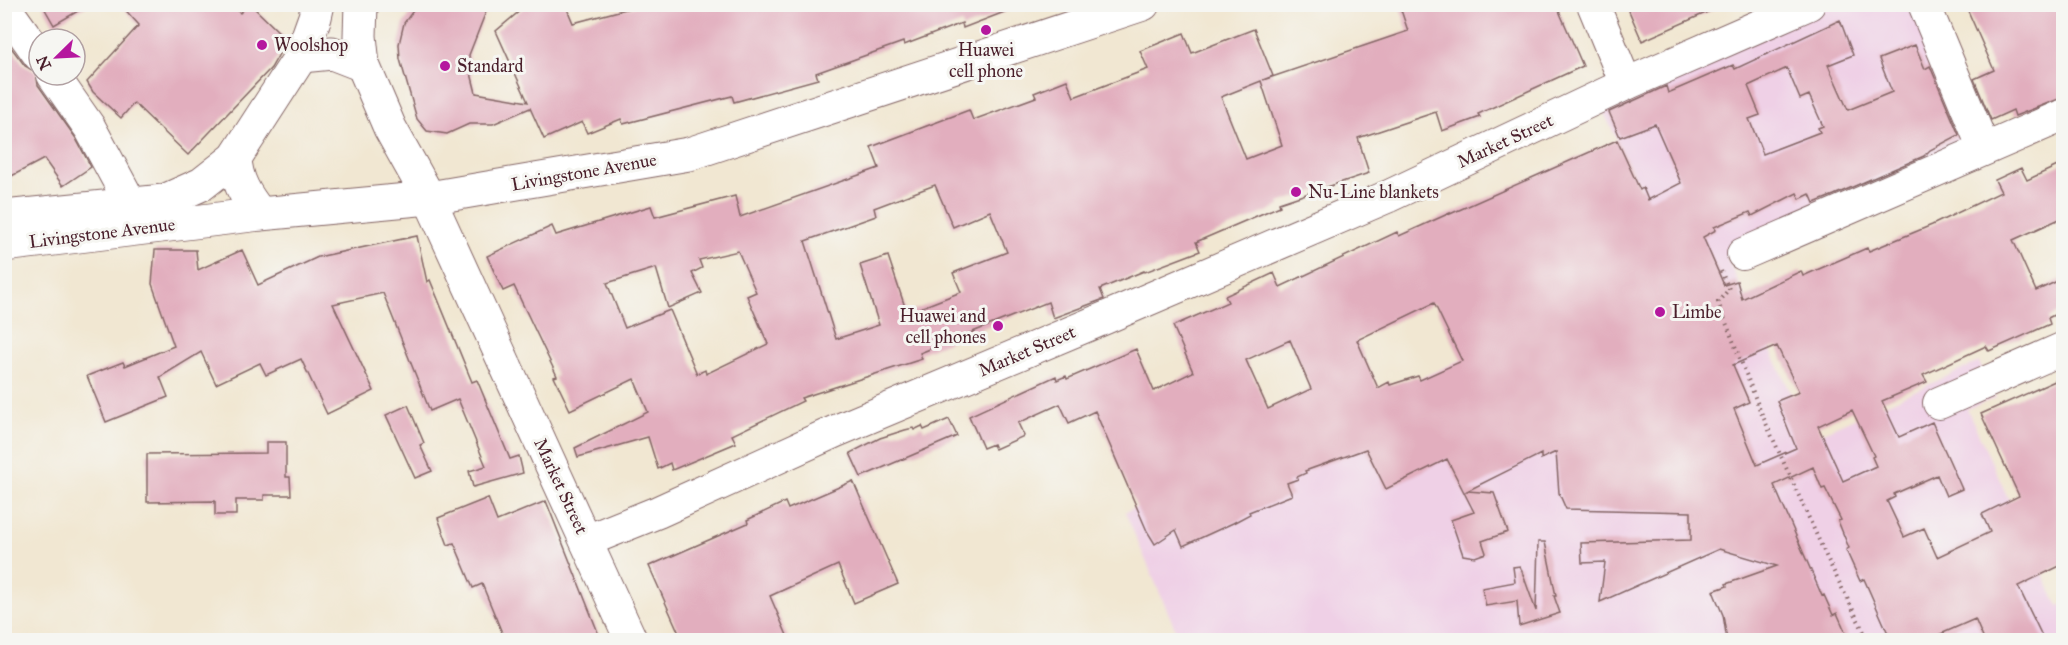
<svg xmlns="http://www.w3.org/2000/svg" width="2068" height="645" font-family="'IM FELL Great Primer',serif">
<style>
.built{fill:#efd0e6}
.building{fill:#e2aebe;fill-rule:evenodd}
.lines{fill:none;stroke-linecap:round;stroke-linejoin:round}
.minor-casing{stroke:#846565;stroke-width:34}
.highway-casing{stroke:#846565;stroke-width:35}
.path{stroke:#846565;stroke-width:4;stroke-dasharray:1.5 4.5;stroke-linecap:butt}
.minor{stroke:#fff;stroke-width:32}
.highway{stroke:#fff;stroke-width:33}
.poi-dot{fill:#b5179e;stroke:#f6f6f2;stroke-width:2}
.labels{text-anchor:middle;stroke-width:6;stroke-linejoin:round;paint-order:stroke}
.poi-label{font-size:18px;fill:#4a1f2b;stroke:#f6f6f2;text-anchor:start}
.street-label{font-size:18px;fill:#4a1f2b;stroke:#f6f6f2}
</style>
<rect width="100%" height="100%" fill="#f6f6f2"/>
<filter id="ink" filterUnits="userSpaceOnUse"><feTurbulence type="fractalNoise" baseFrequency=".0167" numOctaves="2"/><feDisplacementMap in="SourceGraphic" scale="12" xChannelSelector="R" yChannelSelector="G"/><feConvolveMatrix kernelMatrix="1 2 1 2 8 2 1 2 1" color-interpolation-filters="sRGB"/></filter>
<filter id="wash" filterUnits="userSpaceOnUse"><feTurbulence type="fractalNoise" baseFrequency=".008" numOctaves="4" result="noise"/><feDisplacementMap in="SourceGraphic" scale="24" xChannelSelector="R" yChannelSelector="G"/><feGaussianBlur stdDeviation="1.35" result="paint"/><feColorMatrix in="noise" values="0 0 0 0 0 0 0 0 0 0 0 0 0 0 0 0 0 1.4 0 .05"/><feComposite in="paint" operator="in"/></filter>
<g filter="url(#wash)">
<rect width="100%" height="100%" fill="#f1e7d2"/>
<!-- built -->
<polygon class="built" points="1827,5 1918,5 1976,146 1726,256 1812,437 1979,362 1996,398 1967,409 2058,606 2063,604 2063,640 1180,640 1125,512 1677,262 1600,105"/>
<g id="blocks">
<!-- building -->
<g class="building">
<polygon points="42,4 90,4 54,25"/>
<polygon points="120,4 232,4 240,13 250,4 287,40 271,68 188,155 134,103 121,118 93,92 87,82 139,25"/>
<polygon points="418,4 489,4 469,55 471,73 476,93 528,102 496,31 528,4 565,4 573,23 645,4 1020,6 963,28 962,23 904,45 903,42 816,73 818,79 734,102 732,96 623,124 621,119 587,133 582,122 544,139 530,108 493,124 469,124 447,134 427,131 417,119 400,59 399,44 404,23"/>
<path d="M1399 4H1556L1583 66 1478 114 1480 117 1442 131 1436 112 1358 138 1369 173 1279 203 1280 206 1196 242 1200 251 1145 272 1144 271 1100 289 1104 299 1053 318 1048 302 920 353 922 359 801 398 803 401 732 435 736 443 672 470 670 463 658 469 648 437 578 457 575 448 648 412 634 379 570 410 554 377 557 376 514 286 503 291 487 256 552 226 556 235 651 206 655 217 735 196 740 217 879 168 871 147 969 110 973 120 1036 97 1034 93 1067 80 1074 97 1148 69 1140 51 1184 33 1192 53 1254 29 1273 76 1263 80 1408 31ZM1261 81 1282 145 1246 159 1221 97ZM935 185 953 227 990 211 1007 252 953 273 961 292 907 313 888 256 860 265 879 325 836 339 805 241 876 216 874 208ZM738 251 756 292 747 296 768 344 706 374 705 370 697 374 670 310 625 328 607 283 656 268 668 308 702 293 692 273 702 268 699 260Z"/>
<polygon points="1626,4 1726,4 1642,41"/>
<polygon points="1965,4 2064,4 2064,97 2015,116 2013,110 1991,120 1974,79 1994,70"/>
<path d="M1840 20 1853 55 1828 65 1848 110 1892 92 1879 59 1915 45 1925 69 1930 66 1959 135 1930 150 1924 156 1834 195 1814 203 1810 194 1800 199 1797 193 1752 216 1750 212 1714 227 1716 230 1703 237 1724 285 1737 281 1742 299 1801 271 1803 276 1867 248 1869 251 1932 225 2001 192 1995 180 2021 168 2027 180 2064 163V217L2013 240 2036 291 2064 278V310L2048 318 2050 324 1989 351 1986 346 1923 375 1927 382 1882 401 1899 437 1932 422 1962 489 1946 496 1937 475 1894 494 1895 497 1887 501 1904 537 1924 528 1937 557 1990 532 1982 514 2019 496 1981 414 2064 377V564L2018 586 2044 640H1984L1975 619 1927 640H1891L1864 579 1860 581 1846 550 1849 548 1838 521 1841 520 1825 488 1822 489 1813 467 1774 485 1822 596 1824 595 1833 615 1837 613 1849 640H1727L1723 615 1713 591 1727 586 1726 584 1777 566 1719 549 1600 602 1605 562 1582 563 1581 543 1691 540V512L1566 509 1559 493 1556 452 1541 459V454L1467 491 1494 493 1508 532 1482 541 1486 553 1475 557 1463 555 1451 520 1474 512 1447 459 1386 489 1366 449 1305 471 1306 473 1297 477 1298 479 1287 483 1292 495 1249 512 1250 514 1233 523 1183 546 1176 530 1155 544 1147 531 1095 411 1069 423 1060 404 1018 423 1024 436 995 449 993 444 983 448 969 416 1056 376 1057 380 1066 376 1067 379 1136 349 1154 391 1193 372 1173 326 1228 302 1225 296 1274 273 1280 287 1397 232 1399 236 1450 213V214L1617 140 1640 190 1643 188 1648 200 1681 183 1655 124 1620 137 1609 112 1666 86 1668 93 1733 65 1735 69ZM1787 68 1800 99 1809 95 1823 126 1818 128 1820 132 1763 154 1749 119 1760 115 1748 86ZM1434 303 1462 361 1420 380 1418 376 1390 385 1389 382 1378 388 1357 340ZM1290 340 1311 389 1268 409 1246 360ZM1777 346 1799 392 1777 401 1796 448 1757 465 1734 409 1749 402 1733 365ZM1852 410 1874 456 1872 457 1876 466 1843 481 1818 426Z"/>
<polygon points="4,38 25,66 36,72 38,85 75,137 91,167 63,186 44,159 4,180"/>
<polygon points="417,236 427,282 430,280 472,382 477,380 510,459 519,456 523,473 473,487 469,471 486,466 458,399 430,411 383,293 333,304 374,391 327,414 301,359 266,375 260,363 216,384 201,352 160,377 168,397 106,422 87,376 123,362 125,366 174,346 152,284 155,250 196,250 198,270 242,250 258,285 318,257"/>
<polygon points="408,405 424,443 420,445 432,471 415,478 386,415"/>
<polygon points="949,419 957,436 861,477 850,453 880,438 905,430 913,428 914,430 922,426 924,430"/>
<polygon points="266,442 286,442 286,477 290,477 291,495 264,495 264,500 236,500 236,515 215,515 215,501 147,502 147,454 266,453"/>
<polygon points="853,481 898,584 854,603 838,565 770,596 789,640 682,640 649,566 748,523 747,520 785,502 788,509"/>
<polygon points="488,498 497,521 546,501 601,640 505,640 482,584 473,588 454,543 448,545 438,518"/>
<polygon points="1538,542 1545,542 1556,596 1554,596 1560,613 1519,626 1517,601 1486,606 1482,588 1515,582 1513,567 1520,566 1536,611"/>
</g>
</g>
</g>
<g filter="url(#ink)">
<use href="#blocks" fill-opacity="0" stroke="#846565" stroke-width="1.5"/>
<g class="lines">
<!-- minor casing -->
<g class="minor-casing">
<g id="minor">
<polyline points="1593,4 1626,84"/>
<polyline points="1924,4 1984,149"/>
<polyline points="4,6 39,55"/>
<polyline points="53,75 90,128 131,204"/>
<polyline points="429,198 631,640"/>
<polyline points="1743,254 2064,115"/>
<polyline points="1939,403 2064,348"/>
<polyline points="586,541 658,512 836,431 1105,318 1389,196 1626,84 1809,4"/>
</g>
</g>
<!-- highway casing -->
<g class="highway-casing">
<g id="highway">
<polyline points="361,4 360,36 363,65 390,128 429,198"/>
<polyline points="301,56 332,53 363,65"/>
<path d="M235 158C236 181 246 196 260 214"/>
<polyline points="4,217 164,201 202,184 235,158 301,56 315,17 318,4"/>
<polyline points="4,245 260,214 429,198 689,154 1143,4"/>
</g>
</g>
<!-- path -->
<polyline class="path" points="1721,271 1729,289 1718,302 1760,410 1827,558 1868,640"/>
<!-- minor -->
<use href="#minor" class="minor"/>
<!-- highway -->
<use href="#highway" class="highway"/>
</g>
</g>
<!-- markers -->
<g class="poi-dot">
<circle cx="986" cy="30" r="6"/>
<circle cx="262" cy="45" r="6"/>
<circle cx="445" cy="66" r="6"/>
<circle cx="1296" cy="192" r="6"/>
<circle cx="1660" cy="312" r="6"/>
<circle cx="998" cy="326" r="6"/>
</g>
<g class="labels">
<!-- poi labels -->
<g class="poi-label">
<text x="274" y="51">Woolshop</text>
<text x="986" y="56" text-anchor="middle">Huawei<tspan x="986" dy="21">cell phone</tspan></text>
<text x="457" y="72">Standard</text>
<text x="1308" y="198">Nu-Line blankets</text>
<text x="1672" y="318">Limbe</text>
<text x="986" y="322" text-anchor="end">Huawei and<tspan x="986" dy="21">cell phones</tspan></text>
</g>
<!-- street labels -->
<g class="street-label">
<text transform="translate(1505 141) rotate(-25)" y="6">Market Street</text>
<text transform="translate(584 172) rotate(-10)" y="6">Livingstone Avenue</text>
<text transform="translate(102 233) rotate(-7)" y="6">Livingstone Avenue</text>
<text transform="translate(1027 351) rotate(-23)" y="6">Market Street</text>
<text transform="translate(561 486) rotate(65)" y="6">Market Street</text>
</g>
</g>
<!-- margin -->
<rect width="2068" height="645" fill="none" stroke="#f6f6f2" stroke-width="24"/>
<!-- north arrow -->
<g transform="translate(57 57) rotate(246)"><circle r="28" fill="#f6f6f2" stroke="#b1a0a2" stroke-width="1.5"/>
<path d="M0-4.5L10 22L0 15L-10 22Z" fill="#b5179e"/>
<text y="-9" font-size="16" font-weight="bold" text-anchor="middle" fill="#4a1f2b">N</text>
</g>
</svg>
